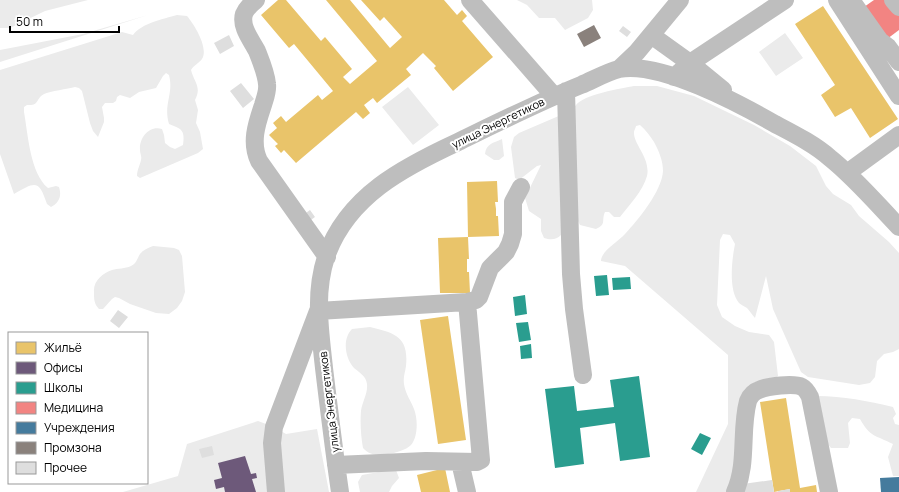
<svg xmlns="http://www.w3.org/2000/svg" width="899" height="492" viewBox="0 0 899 492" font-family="Manrope,sans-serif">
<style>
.green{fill:#ebebeb}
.homes{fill:#e9c46a}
.offices{fill:#6d597a}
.schools{fill:#2a9d8f}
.health{fill:#f28482}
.public{fill:#457b9d}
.industry{fill:#8a817c}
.building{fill:#dedede}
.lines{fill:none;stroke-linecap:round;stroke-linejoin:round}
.minor{stroke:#bebebe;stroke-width:18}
.labels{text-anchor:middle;stroke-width:4;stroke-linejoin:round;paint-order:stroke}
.street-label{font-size:11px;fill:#000;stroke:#fff}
</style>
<rect width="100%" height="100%" fill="#fff"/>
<path class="green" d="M0 0H88L45 11 10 28H0Z
M517 0H592L593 10 588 18 565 30 555 18H539L527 5Z
M148 15 0 62V50L83 34Z
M177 15 187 16C194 24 209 48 202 59 199 63 194 65 191 70 194 82 202 87 195 100L198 110 196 123 200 132 203 149 198 153 140 178 137 176C137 170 140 165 141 160 142 156 140 154 140 150 139 138 149 125 162 129L164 135 165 143 170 147 175 149 183 145C185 130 182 129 169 124 163 104 174 94 169 75L166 73 163 76 156 88 139 92 130 98 120 95 117 97 116 101 113 103H105L102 107 104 118V122L98 137 93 131 90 123 82 91 79 88 75 87C68 89 50 91 44 94 35 99 40 106 27 105L24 107V112C28 134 30 173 48 188L56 186 59 187C62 196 59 203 51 207L47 204C39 180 36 181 14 194L0 154V70L122 32 133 35C142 23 163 19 177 15Z
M785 33 803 58 776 76 759 52Z
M634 86H657L694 96 754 125 790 146 816 166 826 186 833 194 851 205 859 216 889 242 899 253V349L893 352 884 354 877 361 875 377 870 383 859 385 808 377 801 372 773 309 766 276 755 318C752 315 750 311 747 308 744 306 741 305 739 303 728 290 732 259 735 244L730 235 723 234 720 240 717 305 722 317 735 326 749 332 769 335 774 342 778 376C768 390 751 375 743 393L733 472 727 492H696L728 424V355L625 266 601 261C601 251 618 242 625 234 638 220 662 191 663 171 663 161 659 151 654 142 650 136 646 130 640 125L636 126C636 127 634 131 634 132 633 144 651 158 647 176 643 191 629 205 620 217H614L609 212H605C601 221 607 224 596 229L580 225 577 219 573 111C574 109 574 107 576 105 583 95 622 88 634 86Z
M408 87 439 125 413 145 382 107Z
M561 115V235C556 240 551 240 544 238L541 231V219L529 211 525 198 541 165 537 166 519 180 515 178 511 147 514 137 519 133Z
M502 139 504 156 499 160H494L485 154C486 144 493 143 502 139Z
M153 246 174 248 179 250 182 256 185 292 182 301 177 308 169 314 156 313 130 304 119 298 115 297 112 299 103 309H99C94 304 94 299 94 292 93 281 103 273 112 270 118 268 125 269 131 266 136 264 137 259 140 254 143 250 148 248 153 246Z
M370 327C394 333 409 336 406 366 405 373 403 377 404 384 405 393 411 401 414 409 418 419 418 437 411 445 406 450 395 453 388 454 378 455 370 456 363 448 361 437 360 423 361 411 362 402 368 394 367 384 366 376 360 373 354 368 345 358 342 339 352 329Z
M817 396C843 396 868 401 893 407L896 414 893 418 895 424 899 425V476H893L888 457 893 444C875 435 870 437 860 419L852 418 848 423 850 443 848 448H831L827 443Z
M258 421 274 427 286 434 317 429 329 492H123L178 476 187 444Z
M390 470H396L399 478 392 486 389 492H360L358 482 362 475Z"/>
<path class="homes" d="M278 0H286L321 41 325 37 352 69 343 77 350 84 377 61 326 0H350L390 48 402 37 384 17 380 21 361 0H444L457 15 462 10 467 16 462 21 493 57 453 91 434 68 436 66 423 53 406 69 411 75 377 103 373 98 364 105 370 113 363 119 356 112 296 163 284 150 281 153 275 146 278 144 269 135 277 128 273 123 281 116 286 122 318 95 322 100 333 91 294 44 289 48 261 15Z
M823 6 898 119 870 138 851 108 835 117 821 95 835 85 795 24Z
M497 181 498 202H495L496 209V216H498L499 236 468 237 467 182Z
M468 237 469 259H467V272H469L470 293H440L438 238Z
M448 316 466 440 438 444 420 320Z
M786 398 800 488 816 485 817 492H790V489L774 492 760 402Z
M445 468 450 492H421L417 475Z"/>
<path class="offices" d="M245 456 251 474 256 473 257 478 252 479 256 492H225L224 487 216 489 214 480 222 478 218 463Z"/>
<path class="schools" d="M607 275 609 295 596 296 594 276Z
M630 277 631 289 613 290 612 278Z
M525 295 527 314 515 316 513 297Z
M528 322 531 340 519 342 516 323Z
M531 344 532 358 521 359 520 346Z
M639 376 650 457 620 461 615 423 580 428 584 464 555 468 545 389 574 386 577 411 614 407 610 380Z
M700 433 711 438 702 455 691 449Z"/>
<path class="health" d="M874 0H887L899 16V30L887 39 864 7Z"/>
<path class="public" d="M899 477V492H881L880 478Z"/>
<path class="industry" d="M594 25 601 38 584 47 577 34Z"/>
<path class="building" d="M623 26 631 32 627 37 619 31Z
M229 35 234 46 220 54 214 43Z
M241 83 254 99 243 108 230 91Z
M310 210 315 217 308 222 303 215Z
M118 310 128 317 119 328 110 321Z
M212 446 214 455 202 458 199 449Z
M772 480 774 492H744L743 484Z
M790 489V492H778V491Z"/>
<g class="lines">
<path class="minor" d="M256 0C251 4 246 9 244 14 240 27 252 41 257 51 261 61 266 73 267 84 268 91 265 98 263 105 257 123 250 142 259 161L327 257
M470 0 554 96
M837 0 899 96
M851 0 880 41 888 47 899 62
M893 0 899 7
M651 35 690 63 723 90
M619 69 637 52 680 0
M674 77 690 63 785 0
M566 91 571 274 574 309 583 375
M847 173 899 135
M460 462 467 492
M336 465 426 461 477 462 481 460 467 302
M276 492 272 443 274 427 318 311 467 302 476 300 479 297 490 268 506 252 510 244 513 234V202L521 187
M340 492C334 451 329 409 324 368 320 330 314 294 326 257 347 196 404 167 458 142 499 122 539 102 581 85 593 80 607 72 619 69 660 61 740 104 775 124 794 134 814 144 830 158 855 178 877 204 899 227
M735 492C748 463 740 431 748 401 750 396 753 392 759 390 767 386 794 383 802 387 806 389 808 393 810 397L829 492"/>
</g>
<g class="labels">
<g class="street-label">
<text transform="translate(498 123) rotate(-26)" y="4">улица Энергетиков</text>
<text transform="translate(329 402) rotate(-97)" y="4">улица Энергетиков</text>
</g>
</g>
<rect x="8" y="332" width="140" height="152" fill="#ffffff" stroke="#999999"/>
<rect x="16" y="342" width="20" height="12" fill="#e9c46a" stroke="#999999"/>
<text x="44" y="352" font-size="12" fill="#000000">Жильё</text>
<rect x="16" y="362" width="20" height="12" fill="#6d597a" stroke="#999999"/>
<text x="44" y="372" font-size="12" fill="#000000">Офисы</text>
<rect x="16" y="382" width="20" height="12" fill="#2a9d8f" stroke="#999999"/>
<text x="44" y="392" font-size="12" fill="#000000">Школы</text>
<rect x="16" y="402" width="20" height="12" fill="#f28482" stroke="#999999"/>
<text x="44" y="412" font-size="12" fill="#000000">Медицина</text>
<rect x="16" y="422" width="20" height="12" fill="#457b9d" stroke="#999999"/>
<text x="44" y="432" font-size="12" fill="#000000">Учреждения</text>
<rect x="16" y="442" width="20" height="12" fill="#8a817c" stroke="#999999"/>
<text x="44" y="452" font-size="12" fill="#000000">Промзона</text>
<rect x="16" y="462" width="20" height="12" fill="#dedede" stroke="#999999"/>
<text x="44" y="472" font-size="12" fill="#000000">Прочее</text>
<path d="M10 26v6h109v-6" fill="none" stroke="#000000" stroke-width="2"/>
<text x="16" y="26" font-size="12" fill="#000000" stroke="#ffffff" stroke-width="3" paint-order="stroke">50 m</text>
</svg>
